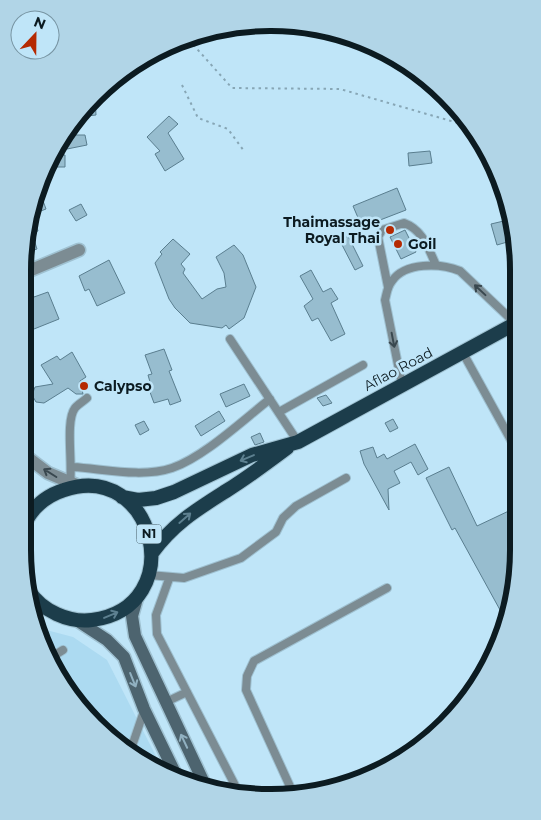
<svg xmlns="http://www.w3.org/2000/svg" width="541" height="820" viewBox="0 0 541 820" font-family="Montserrat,sans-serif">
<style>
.built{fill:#acdaf1}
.building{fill:#97bdcf;stroke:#5a7e8f}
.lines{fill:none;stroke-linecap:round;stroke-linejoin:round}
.service-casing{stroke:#9fc1d1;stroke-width:10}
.minor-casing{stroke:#9fc1d1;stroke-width:15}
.tertiary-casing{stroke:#9fc1d1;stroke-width:15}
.secondary-casing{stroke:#9fc1d1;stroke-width:15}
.trunk-casing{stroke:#9fc1d1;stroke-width:16}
.path{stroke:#87a6b5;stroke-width:2;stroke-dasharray:2.5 4;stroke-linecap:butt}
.service{stroke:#7c8c93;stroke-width:8}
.minor{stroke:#7c8c93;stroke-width:12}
.tertiary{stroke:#7c8c93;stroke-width:12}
.secondary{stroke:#4d646f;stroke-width:12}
.trunk{stroke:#1c3d4b;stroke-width:14}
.oneway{stroke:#39484f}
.oneway2{stroke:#5d8090}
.oneway3{stroke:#91b1c1}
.poi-dot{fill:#b52a02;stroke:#bfe5f8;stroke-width:2}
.labels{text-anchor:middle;stroke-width:5;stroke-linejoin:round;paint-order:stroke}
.shield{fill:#bfe5f8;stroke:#425862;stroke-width:1}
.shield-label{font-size:12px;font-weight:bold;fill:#0c1b21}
.poi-label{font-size:14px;font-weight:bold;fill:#0c1b21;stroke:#bfe5f8;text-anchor:start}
.street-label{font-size:14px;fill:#0c1b21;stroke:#bfe5f8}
.rim{fill:none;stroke:#0c1b21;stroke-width:6}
</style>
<rect width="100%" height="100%" fill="#bfe5f8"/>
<path class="built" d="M35 627 73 637 107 660 164 772 119 746 64 688Z"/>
<path class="building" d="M95 98 96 115 78 117 84 107Z
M169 116 178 124 168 133 184 159 165 171 155 154 160 151 147 137Z
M65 135H85L87 145 67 149Z
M430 151 432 163 409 166 408 153Z
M52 155H65V167H46Z
M397 188 406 210 362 227 353 206Z
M39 190 46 209 33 214 38 231 32 233 37 249 25 253V238Z
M81 204 87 215 76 221 69 210Z
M508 220 514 240 497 245 491 224Z
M405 230 416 252 401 259 390 237Z
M348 236 363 266 355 270 340 241Z
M173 239 190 254 181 264 185 269 183 273 202 299 217 289 226 287 224 273 216 257 234 245 243 255 256 287 244 318 229 329 226 325 222 328 190 323 175 308 169 299 155 263 162 254 160 252Z
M109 260 125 293 97 306 89 289 85 291 79 276Z
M311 270 323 292 331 288 338 299 331 303 345 334 331 341 318 318 312 321 304 306 313 299 300 276Z
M32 292 34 297 48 292 59 319 24 333V295Z
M164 349 172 370 169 371 181 401 170 405 168 399 154 403 147 384 150 382 148 375 152 374 145 355Z
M72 352 86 377 80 381 83 394H76L68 388 44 403 36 402 32 395 35 387 53 384 41 365 57 356 60 360Z
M244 384 250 396 226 407 220 394Z
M326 395 332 403 323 406 317 398Z
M219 411 225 421 201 436 195 426Z
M393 419 398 428 390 432 385 423Z
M144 421 149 430 140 435 135 425Z
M260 433 264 442 255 445 251 437Z
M415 444 428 469 418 475 411 462 394 471 400 483 388 489 389 510 364 464 360 451 373 447 377 458 384 454 387 459Z
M449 467 477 526 513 509 517 515 516 582 505 619 455 528 452 530 426 478Z"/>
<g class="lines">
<defs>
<path id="service" d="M388 287 378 237 382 230 404 223C423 230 428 248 436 265
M230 339 298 442
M463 353 517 451
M402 385 385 300C387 293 387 287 392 281 405 262 440 263 460 271L515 323
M279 412 363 365
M73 467C104 469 142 478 172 468 204 457 243 420 270 399
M70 483C73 464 65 421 75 408 78 404 84 401 87 398
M149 575 184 578 241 558 276 532 283 518 296 506 346 478
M169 579 156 615 157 634 239 793
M50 658 63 650
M166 702 187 692
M130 752 144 711
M293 793 246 690 247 676 254 661 387 588"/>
<path id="minor" d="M24 273 79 250"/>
<path id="tertiary" d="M23 454 48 473 79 486
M23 464 26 490 25 521"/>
<path id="secondary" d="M138 595 132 616 135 636 205 785
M78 621 107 640 124 657 144 709 178 779"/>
<path id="trunk" d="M122 497 138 500 156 498 174 492 252 455 298 442 518 322
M23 527C31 509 45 496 64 490 155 459 191 607 92 620 69 623 42 611 29 591
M152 553C173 524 196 510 226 491 247 478 267 463 287 448"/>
</defs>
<use href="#service" class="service-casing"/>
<use href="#minor" class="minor-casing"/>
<use href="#tertiary" class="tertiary-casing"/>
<use href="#secondary" class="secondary-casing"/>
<use href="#trunk" class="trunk-casing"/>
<path class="path" d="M189 40 232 88 340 89 465 125
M182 85 198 118 228 129 244 151"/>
<use href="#service" class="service"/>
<use href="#minor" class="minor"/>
<use href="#tertiary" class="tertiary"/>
<use href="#secondary" class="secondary"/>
<use href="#trunk" class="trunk"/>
</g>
<defs><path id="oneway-shaft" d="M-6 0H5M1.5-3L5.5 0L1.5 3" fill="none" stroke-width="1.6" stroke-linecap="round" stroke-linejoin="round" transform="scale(1.25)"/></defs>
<g class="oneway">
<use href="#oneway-shaft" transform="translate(480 290) rotate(-137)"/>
<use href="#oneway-shaft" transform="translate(393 340) rotate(79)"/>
<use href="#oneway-shaft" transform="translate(50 473) rotate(-148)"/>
</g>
<g class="oneway2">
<use href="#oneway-shaft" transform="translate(247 458) rotate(157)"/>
<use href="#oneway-shaft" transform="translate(185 518) rotate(-41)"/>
<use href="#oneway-shaft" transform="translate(111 615) rotate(-23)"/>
</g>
<g class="oneway3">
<use href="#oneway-shaft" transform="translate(133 680) rotate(68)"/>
<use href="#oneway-shaft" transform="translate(184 741) rotate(-115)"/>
</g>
<g class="poi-dot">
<circle cx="390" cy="230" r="5"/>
<circle cx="398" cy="244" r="5"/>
<circle cx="84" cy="386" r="5"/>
</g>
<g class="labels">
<rect class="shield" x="136.5" y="524.5" width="25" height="19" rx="4"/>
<g class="shield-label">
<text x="149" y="538">N1</text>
</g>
<g class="poi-label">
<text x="380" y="227" text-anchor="end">Thaimassage<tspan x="380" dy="16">Royal Thai</tspan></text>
<text x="408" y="249">Goil</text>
<text x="94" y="391">Calypso</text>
</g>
<g class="street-label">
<text transform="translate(398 369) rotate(-28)" y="5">Aflao Road</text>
</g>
</g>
<path d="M0 0H541V820H0ZM270 31H271A239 239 0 0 1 510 270V550A239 239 0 0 1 271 789H270A239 239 0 0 1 31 550V270A239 239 0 0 1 270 31Z" fill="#b1d5e7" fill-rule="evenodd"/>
<path class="rim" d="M270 31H271A239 239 0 0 1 510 270V550A239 239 0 0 1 271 789H270A239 239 0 0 1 31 550V270A239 239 0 0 1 270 31Z"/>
<g transform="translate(35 35) rotate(22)"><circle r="24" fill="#bfe5f8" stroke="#7794a2"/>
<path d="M0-4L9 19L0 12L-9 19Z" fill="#b52a02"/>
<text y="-8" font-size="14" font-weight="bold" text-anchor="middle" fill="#0c1b21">N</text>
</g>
</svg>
